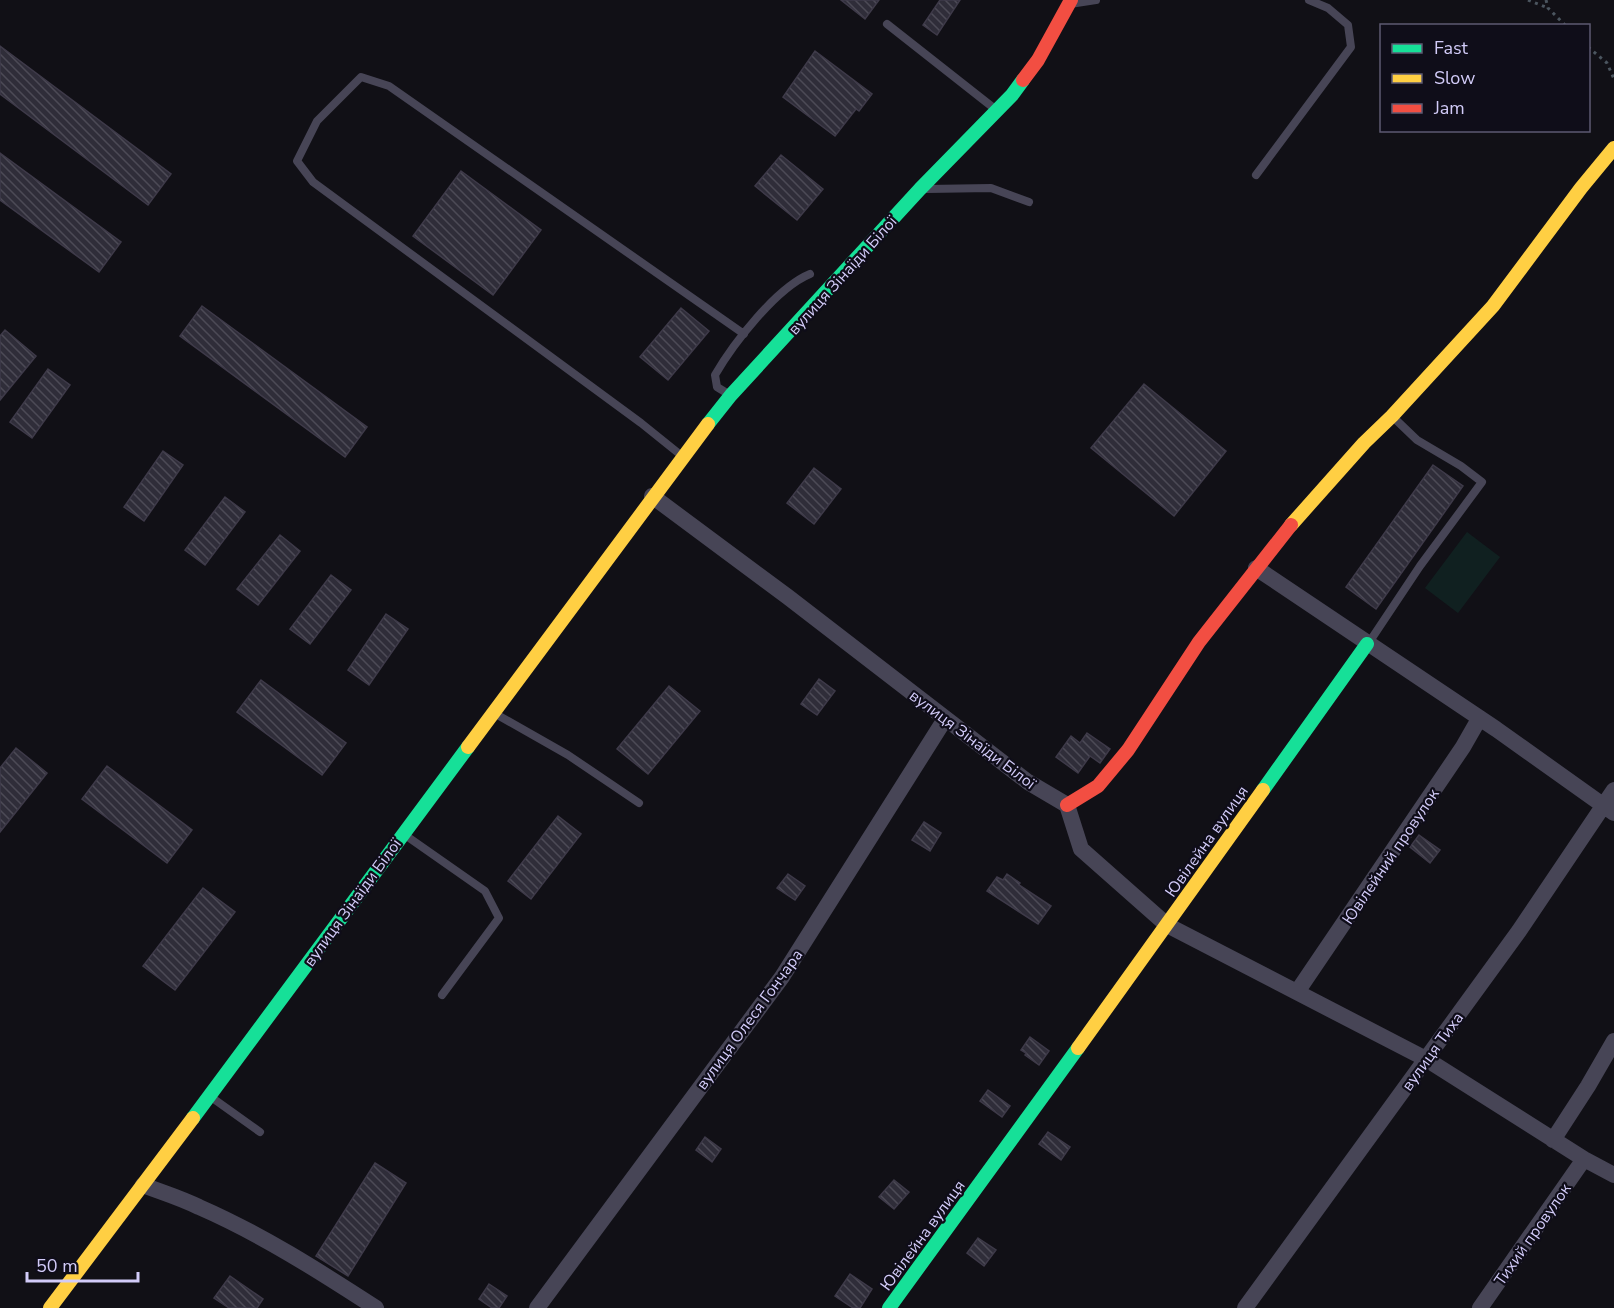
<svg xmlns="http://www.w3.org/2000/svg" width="1614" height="1308" viewBox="0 0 1614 1308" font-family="'Nunito Sans',sans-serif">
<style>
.pitch{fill:#102020}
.building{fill:url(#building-back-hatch);stroke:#3e3a49;stroke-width:1.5}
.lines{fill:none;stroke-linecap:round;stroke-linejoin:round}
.path{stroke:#4b555f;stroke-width:3;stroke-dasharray:3 4.5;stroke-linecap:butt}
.lane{stroke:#474556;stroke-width:8}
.street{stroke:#474556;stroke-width:16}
.fast{stroke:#16e098;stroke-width:14}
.slow{stroke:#ffcf43;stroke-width:14}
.jam{stroke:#f24e42;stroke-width:14}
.labels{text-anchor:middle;stroke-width:4.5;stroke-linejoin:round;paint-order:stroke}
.street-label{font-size:16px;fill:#d2cbf8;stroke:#0f0d19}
</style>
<defs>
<pattern id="building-back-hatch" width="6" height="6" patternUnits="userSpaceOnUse" patternTransform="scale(1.5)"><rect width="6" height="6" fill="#2f2d39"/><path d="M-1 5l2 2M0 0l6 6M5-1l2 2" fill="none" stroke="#4c4a56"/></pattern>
</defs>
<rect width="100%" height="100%" fill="#111016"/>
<path class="pitch" d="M1467 532 1500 557 1458 613 1425 588Z"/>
<path class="building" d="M841 0H879L865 19Z
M940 0H960L937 35 923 25Z
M0 46 171 174 148 205 0 94Z
M815 51 872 94 859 111 856 109 835 136 783 97Z
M0 153 121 242 99 272 0 200Z
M781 155 823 189 797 220 755 186Z
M461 171 541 230 493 295 413 236Z
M202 306 367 427 345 457 180 336Z
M681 308 709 331 668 380 640 357Z
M5 330 36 356 0 400V336Z
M48 369 70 385 32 438 10 422Z
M1144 384 1226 451 1174 516 1091 448Z
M163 451 183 465 144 521 124 507Z
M1433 465 1463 486 1376 609 1346 587Z
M814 468 841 489 814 524 787 503Z
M225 497 245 512 205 565 185 550Z
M280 535 300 551 258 605 237 589Z
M331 575 351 590 310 644 290 629Z
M386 614 408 629 369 685 348 670Z
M819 679 835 691 817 715 801 704Z
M261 680 346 743 322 775 237 712Z
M669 686 700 711 648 774 617 749Z
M1087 733 1110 749 1100 763 1090 756 1078 773 1056 757 1071 736 1080 743Z
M16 748 47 773 0 832V768Z
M107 766 192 830 167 863 82 799Z
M558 816 581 834 531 899 508 881Z
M924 822 941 833 930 851 912 840Z
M1419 835 1440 850 1430 863 1410 847Z
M788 874 805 886 795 900 777 888Z
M1007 874 1020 883 1019 885 1051 906 1038 924 987 891 997 877 1003 880Z
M203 888 235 912 175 990 143 966Z
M1030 1037 1049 1051 1039 1065 1025 1055 1026 1053 1021 1050Z
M988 1090 1010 1106 1002 1117 980 1101Z
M1048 1132 1070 1147 1061 1160 1039 1144Z
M705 1137 721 1149 712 1162 696 1150Z
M375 1163 406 1183 348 1276 316 1256Z
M894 1180 909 1192 894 1209 879 1197Z
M978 1238 996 1250 984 1266 967 1253Z
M850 1274 872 1289 860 1308H853L835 1296Z
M230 1276 263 1299 257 1308H229L214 1298Z
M489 1284 507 1296 499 1308H492L479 1299Z"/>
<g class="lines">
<path class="path" d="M1528 0 1548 8
M1546 0 1548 8 1566 26
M1588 47 1607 63 1614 79"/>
<path class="lane" d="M1070 4 1096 0
M887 24 995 109
M1256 175 1351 47 1348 25 1328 8 1309 0
M927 189 991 188 1029 202
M730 395 717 387 715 375C733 344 776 288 810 274
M682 456 641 423 313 182 297 161 317 121 361 77 389 86 744 334
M1368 644 1420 566 1482 482 1461 466 1417 440 1393 417
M494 713 568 755 639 803
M405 835 485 891 499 918 442 995
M211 1097 260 1132"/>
<path class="street" d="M652 496 788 597 1028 782 1067 805 1081 849 1167 925 1426 1059 1584 1159 1614 1175
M1256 568 1496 729 1614 813
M1297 992 1463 747 1479 719
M1553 1140 1588 1086 1614 1041
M143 1185C161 1192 181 1198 199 1207 261 1234 319 1271 376 1308
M537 1308 782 977 945 719
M1245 1308 1519 931 1614 790
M1480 1308 1584 1159"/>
<path class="fast" d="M708 424 731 395 920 189 1012 95 1023 80
M1263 790 1367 644
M193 1118 468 747
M889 1308 1078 1048"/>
<path class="slow" d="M1291 525 1364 443 1392 416 1493 306 1581 188 1614 148
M468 747 708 424
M1078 1048 1263 790
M50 1308 193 1118"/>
<path class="jam" d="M1023 80 1038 60 1071 0
M1067 805 1098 786 1128 750 1199 642 1291 525"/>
</g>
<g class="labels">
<g class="street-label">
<text transform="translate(842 275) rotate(-48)" y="6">вулиця Зінаїди Білої</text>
<text transform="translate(973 739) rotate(37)" y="6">вулиця Зінаїди Білої</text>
<text transform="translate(1206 841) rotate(-55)" y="6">Ювілейна вулиця</text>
<text transform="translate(1390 856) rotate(-56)" y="6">Ювілейний провулок</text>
<text transform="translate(352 902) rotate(-54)" y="6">вулиця Зінаїди Білої</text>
<text transform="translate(749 1019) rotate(-54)" y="6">вулиця Олеся Гончара</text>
<text transform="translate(1432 1051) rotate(-54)" y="6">вулиця Тиха</text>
<text transform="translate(1532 1234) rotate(-55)" y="6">Тихий провулок</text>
<text transform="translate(922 1235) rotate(-54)" y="6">Ювілейна вулиця</text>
</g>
</g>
<rect x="1380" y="24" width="210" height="108" fill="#0f0d19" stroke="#5d5972" stroke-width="1.5"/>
<rect x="1392" y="44" width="30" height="9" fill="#16e098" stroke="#5d5972" stroke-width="1.5"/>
<text x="1434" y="54" font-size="18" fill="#d2cbf8">Fast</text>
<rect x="1392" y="74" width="30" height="9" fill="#ffcf43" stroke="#5d5972" stroke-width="1.5"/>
<text x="1434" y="84" font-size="18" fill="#d2cbf8">Slow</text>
<rect x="1392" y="104" width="30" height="9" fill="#f24e42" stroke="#5d5972" stroke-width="1.5"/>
<text x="1434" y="114" font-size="18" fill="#d2cbf8">Jam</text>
<path d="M27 1272v9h111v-9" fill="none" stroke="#d2cbf8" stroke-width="3"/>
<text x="36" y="1272" font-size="18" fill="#d2cbf8" stroke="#0f0d19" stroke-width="4.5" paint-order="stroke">50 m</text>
</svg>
